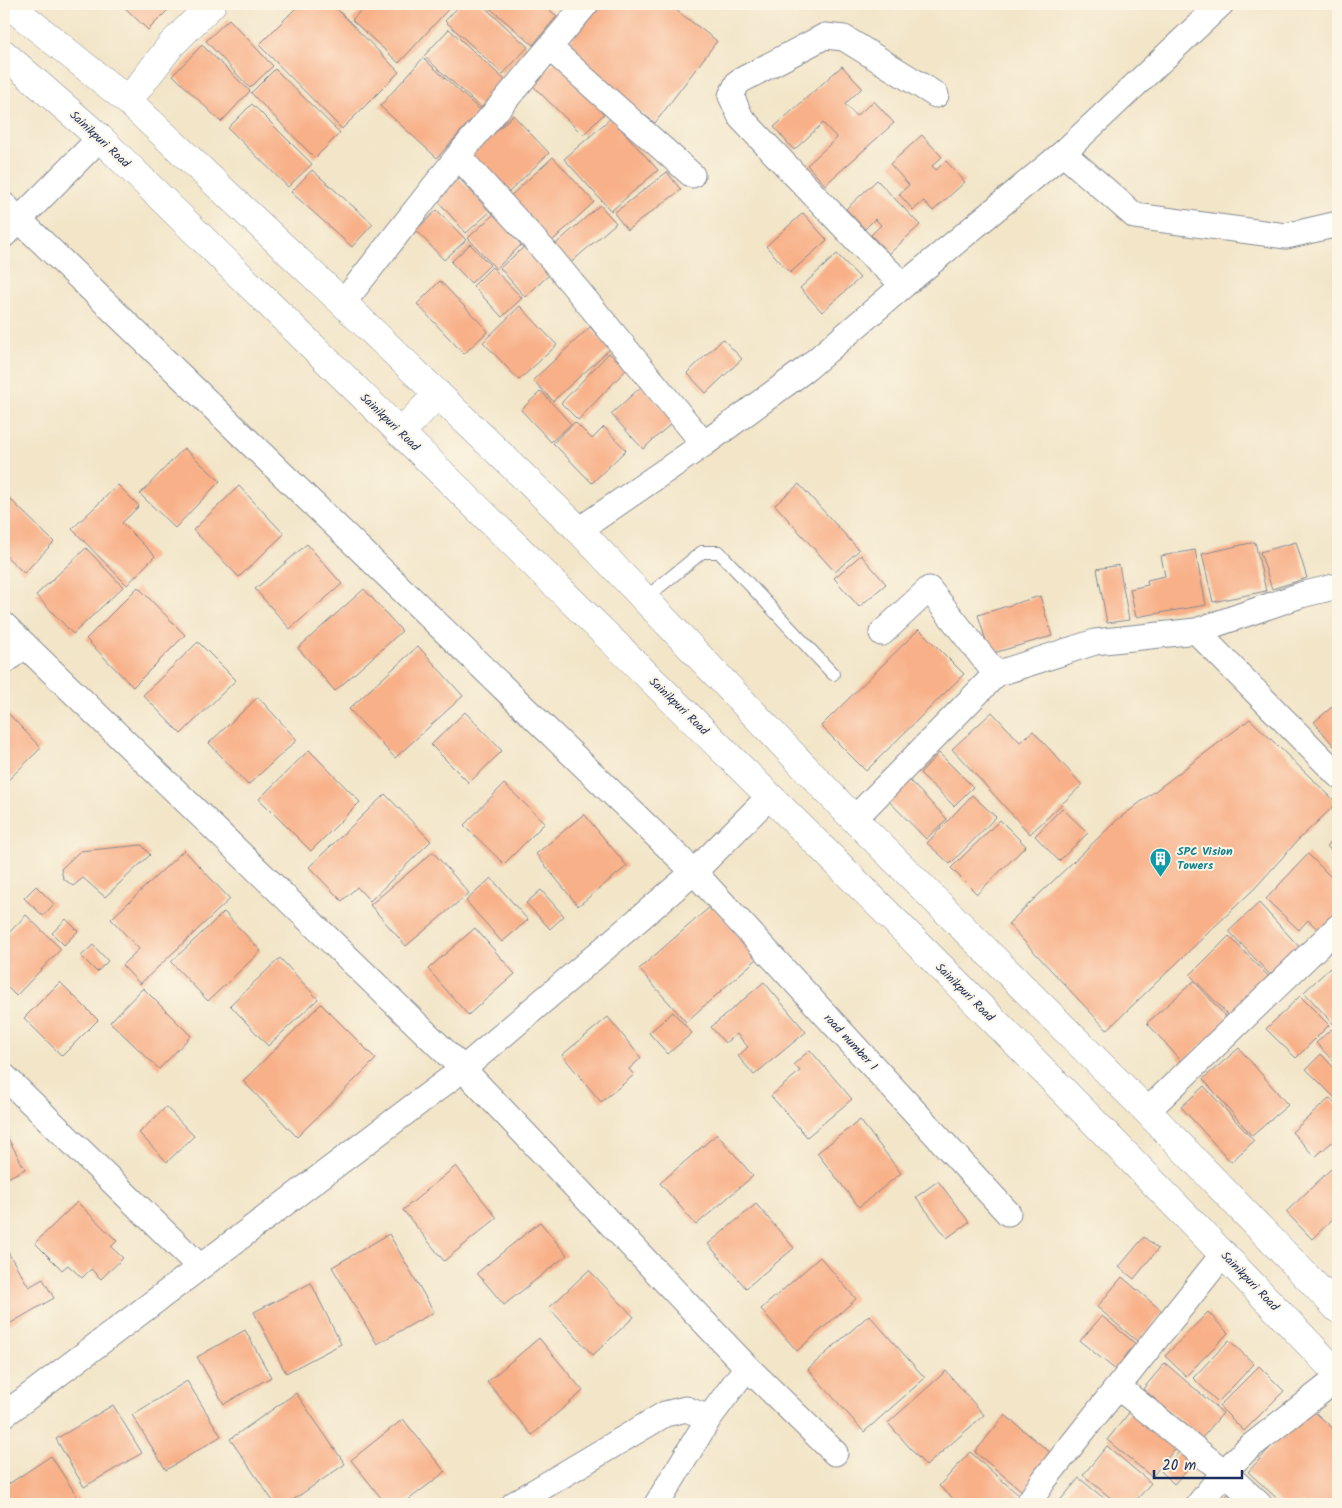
<svg xmlns="http://www.w3.org/2000/svg" width="1342" height="1508" viewBox="0 0 1342 1508" font-family="Kalam,sans-serif">
<style>
.building{fill:#f8b088}
.lines{fill:none;stroke-linecap:round;stroke-linejoin:round}
.lane-casing{stroke:#868a93;stroke-width:14}
.street-casing{stroke:#868a93;stroke-width:27}
.secondary-casing{stroke:#868a93;stroke-width:29}
.lane{stroke:#fff;stroke-width:12}
.street{stroke:#fff;stroke-width:25}
.secondary{stroke:#fff;stroke-width:28}
.labels{text-anchor:middle;stroke-width:4;stroke-linejoin:round;paint-order:stroke}
.street-label{font-size:12px;fill:#1b2f5e;stroke:#fcf5e5}
.culture-label{font-size:12px;font-weight:bold;fill:#0d838f;stroke:#fcf5e5;text-anchor:start}
</style>
<rect width="100%" height="100%" fill="#fcf5e5"/>
<filter id="ink" filterUnits="userSpaceOnUse"><feTurbulence type="fractalNoise" baseFrequency=".02" numOctaves="2"/><feDisplacementMap in="SourceGraphic" scale="10" xChannelSelector="R" yChannelSelector="G"/><feConvolveMatrix kernelMatrix="1 2 1 2 8 2 1 2 1" color-interpolation-filters="sRGB"/></filter>
<filter id="wash" filterUnits="userSpaceOnUse"><feTurbulence type="fractalNoise" baseFrequency=".0096" numOctaves="4" result="noise"/><feDisplacementMap in="SourceGraphic" scale="20" xChannelSelector="R" yChannelSelector="G"/><feGaussianBlur stdDeviation="1.12" result="paint"/><feColorMatrix in="noise" values="0 0 0 0 0 0 0 0 0 0 0 0 0 0 0 0 0 1.4 0 .05"/><feComposite in="paint" operator="in"/></filter>
<g filter="url(#wash)">
<rect width="100%" height="100%" fill="#f2e5c8"/>
<g id="blocks">
<path class="building" d="M121 4H174L148 30Z
M300 4H332L399 72 342 129 259 45Z
M367 4H453L399 63 352 20Z
M461 4H481L528 47 503 74 445 21Z
M485 4H542L557 16 533 45Z
M598 4H668L717 41 655 123 562 52Z
M229 19 273 66 250 88 206 41Z
M449 29 506 81 481 108 424 56Z
M202 45 250 91 221 122 173 75Z
M423 58 480 110 437 158 380 106Z
M556 61 607 111 583 135 532 85Z
M842 66 862 88 845 104 856 116 874 101 894 123 825 185 807 165 837 138 823 123 794 150 774 127Z
M275 69 340 133 315 158 251 93Z
M252 104 312 164 288 187 228 128Z
M513 115 549 153 508 193 471 156Z
M611 118 658 170 611 211 564 159Z
M922 135 942 157 932 166 936 170 946 161 965 182 933 211 924 201 913 210 899 194 909 185 890 164Z
M553 157 594 202 549 244 507 199Z
M312 170 373 224 352 247 291 192Z
M667 172 681 190 627 230 614 213Z
M459 178 490 212 466 233 436 199Z
M877 180 920 225 889 254 871 235 881 225 875 219 865 229 846 209Z
M600 205 616 223 567 266 551 248Z
M437 210 466 240 444 260 416 230Z
M803 213 827 240 790 273 766 246Z
M494 214 522 244 496 269 468 238Z
M470 244 490 265 471 283 451 262Z
M525 246 550 274 525 297 500 268Z
M837 254 860 278 822 312 800 288Z
M492 267 522 298 502 317 473 286Z
M440 281 488 331 464 354 417 304Z
M520 306 557 345 519 380 483 342Z
M590 327 610 349 553 401 533 380Z
M723 339 742 359 706 393 687 373Z
M609 353 627 369 578 420 561 403Z
M642 386 674 421 643 449 611 414Z
M541 391 571 424 551 442 521 410Z
M575 422 592 439 604 427 626 450 592 483 553 443Z
M184 448 220 481 175 528 140 494Z
M799 484 859 550 835 572 775 505Z
M118 485 139 506 122 523 155 556 127 585 72 529Z
M239 486 284 534 239 577 193 530Z
M4 493 54 542 24 573 4 554Z
M1255 542 1266 591 1213 602 1202 554Z
M1296 542 1307 578 1272 589 1260 552Z
M307 544 342 584 290 629 255 589Z
M86 548 123 587 73 634 36 595Z
M1195 550 1206 605 1136 617 1130 589 1148 585 1147 580 1165 576 1161 556Z
M861 555 886 584 859 607 834 578Z
M1119 565 1129 620 1107 623 1097 569Z
M138 587 185 635 133 687 86 639Z
M364 589 402 631 335 691 298 648Z
M1040 596 1052 636 990 654 978 615Z
M919 629 964 674 866 771 821 726Z
M198 642 236 680 181 734 143 695Z
M418 646 463 696 395 758 349 709Z
M258 697 297 740 248 785 209 743Z
M1338 702V743L1334 746 1314 722Z
M5 710 41 748 4 784V711Z
M465 712 502 751 469 783 431 745Z
M992 712 1020 742 1033 731 1082 785 1030 834 952 749Z
M1250 719 1337 803 1298 840 1256 887 1107 1030 1008 924 1117 820Z
M309 750 360 802 311 851 259 799Z
M939 753 973 787 954 806 920 773Z
M906 777 947 819 926 839 885 797Z
M504 784 545 823 504 864 464 825Z
M385 794 431 841 370 901 357 887 342 901 309 867Z
M972 795 996 817 950 864 927 843Z
M1062 808 1088 833 1059 861 1035 836Z
M584 814 627 866 578 906 536 854Z
M1000 820 1026 846 977 894 951 868Z
M1338 835V858L1327 846Z
M142 845 150 855 105 897 83 878 73 886 63 878 61 869 80 851Z
M184 850 230 899 140 984 122 965 139 949 111 919Z
M433 852 469 893 406 946 370 905Z
M1308 854 1338 884V917L1322 934 1308 920 1299 930 1266 899Z
M491 878 528 920 502 942 466 901Z
M36 886 54 904 43 916 24 898Z
M541 890 564 916 550 929 526 903Z
M1259 903 1302 950 1272 977 1229 931Z
M712 905 758 958 686 1022 639 969Z
M224 912 261 951 208 1001 171 962Z
M26 915 61 949 16 996 4 984V938Z
M66 919 78 931 64 945 52 933Z
M475 928 515 974 468 1015 428 969Z
M1229 936 1272 980 1232 1019 1190 975Z
M93 945 108 961 97 972 81 956Z
M280 958 318 999 268 1046 230 1005Z
M1330 968 1338 977V1029L1304 992Z
M1194 981 1229 1020 1182 1062 1147 1023Z
M60 982 98 1020 62 1056 24 1018Z
M764 982 806 1032 754 1075 738 1056 748 1047 737 1034 725 1043 711 1027Z
M143 988 191 1036 159 1069 110 1022Z
M1300 996 1329 1025 1296 1058 1266 1029Z
M321 1004 376 1059 297 1137 243 1081Z
M673 1012 692 1033 668 1054 649 1033Z
M608 1017 641 1058 629 1069 634 1075 601 1102 562 1055Z
M1331 1029 1338 1037V1066L1316 1043Z
M1239 1048 1288 1105 1252 1136 1203 1079Z
M810 1050 852 1099 807 1137 771 1096 800 1071 794 1064Z
M1321 1054 1338 1072V1101L1306 1069Z
M1204 1086 1254 1141 1231 1162 1181 1107Z
M1330 1098 1338 1108V1137L1315 1157 1292 1132Z
M166 1107 194 1136 167 1162 139 1133Z
M860 1120 901 1173 859 1207 817 1153Z
M4 1131 25 1169 4 1180Z
M717 1134 753 1176 696 1225 660 1183Z
M456 1166 497 1218 444 1261 403 1210Z
M1331 1169 1338 1177V1214L1312 1239 1286 1212Z
M938 1181 969 1222 947 1238 916 1197Z
M77 1202 117 1241 111 1247 123 1258 101 1279 91 1269 82 1278 68 1265 62 1270 35 1243Z
M756 1204 794 1248 746 1288 708 1244Z
M540 1222 567 1255 504 1305 477 1273Z
M389 1234 434 1312 377 1344 332 1267Z
M1144 1237 1158 1249 1134 1279 1119 1267Z
M4 1246 29 1287 43 1279 54 1298 4 1327Z
M820 1257 856 1299 797 1351 761 1309Z
M589 1270 634 1317 593 1355 549 1308Z
M1122 1277 1163 1312 1138 1342 1097 1307Z
M311 1283 341 1344 286 1373 254 1312Z
M1208 1312 1228 1333 1186 1376 1165 1356Z
M869 1315 925 1378 864 1432 808 1369Z
M1102 1316 1143 1350 1122 1375 1080 1341Z
M245 1330 271 1377 224 1404 197 1357Z
M539 1338 583 1391 532 1435 487 1382Z
M1229 1340 1254 1364 1218 1402 1193 1378Z
M1165 1363 1223 1413 1202 1438 1143 1389Z
M1259 1366 1284 1391 1244 1431 1219 1406Z
M946 1371 984 1415 926 1466 888 1423Z
M187 1381 221 1436 166 1470 132 1415Z
M296 1393 345 1464 287 1504H275L230 1439Z
M113 1405 142 1453 84 1487 56 1439Z
M1308 1406 1338 1433V1504H1283L1248 1472Z
M1133 1408 1178 1445 1152 1477 1107 1440Z
M1005 1415 1058 1459 1028 1496 975 1452Z
M403 1419 445 1472 403 1504H386L351 1460Z
M1186 1445 1199 1458 1174 1484 1161 1471Z
M1107 1446 1151 1483 1133 1504H1118L1083 1475Z
M970 1452 1022 1498 1017 1504H959L939 1486Z
M51 1456 82 1504H7L4 1500V1487Z
M1079 1478 1111 1504H1057Z
M1234 1488 1251 1504H1218Z"/>
</g>
</g>
<g filter="url(#ink)">
<use href="#blocks" fill-opacity="0" stroke="#868a93" stroke-width="1"/>
<g class="lines">
<defs>
<path id="lane" d="M643 600 702 552H719L833 674"/>
<path id="street" d="M550 48 692 175
M1063 153 1135 216 1286 236 1338 224
M458 156 551 258 704 444
M4 205 694 872 1008 1213
M4 235 100 138
M904 285 1063 153 1221 4
M343 303 458 156 586 4
M579 530 704 444 806 369 904 285 870 254 741 118 731 96 738 82 825 36 844 38 936 95
M4 625 463 1069 747 1367 835 1453
M1196 631 1338 775
M882 633 929 589 996 674
M4 662 25 645
M854 819 996 674 1095 642 1196 631 1301 595 1338 586
M4 1076 199 1266
M1147 1111 1338 927
M1118 1387 1224 1472 1259 1504
M4 1415 463 1069 694 872 770 796
M514 1504 665 1414 686 1409 709 1418
M657 1504 709 1418 747 1367
M1028 1504 1044 1480 1224 1253
M1199 1504 1224 1472 1246 1450 1338 1378"/>
<path id="secondary" d="M8 4 128 101 343 303 579 530 854 819 1147 1111 1338 1309
M4 54 100 138C516 547 936 952 1338 1374
M128 101 171 45 212 4
M400 433 438 394"/>
</defs>
<use href="#lane" class="lane-casing"/>
<use href="#street" class="street-casing"/>
<use href="#secondary" class="secondary-casing"/>
<use href="#lane" class="lane"/>
<use href="#street" class="street"/>
<use href="#secondary" class="secondary"/>
</g>
</g>
<defs>
<symbol id="building-pin" viewBox="-11 -11 22 30"><path d="M0 17L-7.5 6A9.5 9.5 0 1 1 7.5 6Z" fill="#0f9aa8" stroke="#fcf5e5"/><path d="M-4-6H4V6H1V3H-1V6H-4ZM-2.5-4.3h1.7v1.8h-1.7ZM.8-4.3h1.7v1.8H.8ZM-2.5-1h1.7V.8h-1.7ZM.8-1h1.7V.8H.8Z" fill="#fff"/></symbol>
</defs>
<g fill-rule="evenodd">
<use href="#building-pin" x="1148" y="846" width="25" height="34"/>
</g>
<g class="labels">
<g class="street-label">
<text transform="translate(100 139) rotate(43)" y="4">Sainikpuri Road</text>
<text transform="translate(390 422) rotate(44)" y="4">Sainikpuri Road</text>
<text transform="translate(679 706) rotate(44)" y="4">Sainikpuri Road</text>
<text transform="translate(965 992) rotate(45)" y="4">Sainikpuri Road</text>
<text transform="translate(851 1042) rotate(47)" y="4">road number 1</text>
<text transform="translate(1250 1281) rotate(46)" y="4">Sainikpuri Road</text>
</g>
<g class="culture-label">
<text x="1177" y="855">SPC Vision<tspan x="1177" dy="14">Towers</tspan></text>
</g>
</g>
<rect width="1342" height="1508" fill="none" stroke="#fcf5e5" stroke-width="20"/>
<path d="M1154 1470v8h88v-8" fill="none" stroke="#1b2f5e" stroke-width="2.5"/>
<text x="1162" y="1470" font-size="15" fill="#1b2f5e" stroke="#fcf5e5" stroke-width="4" paint-order="stroke">20 m</text>
</svg>
